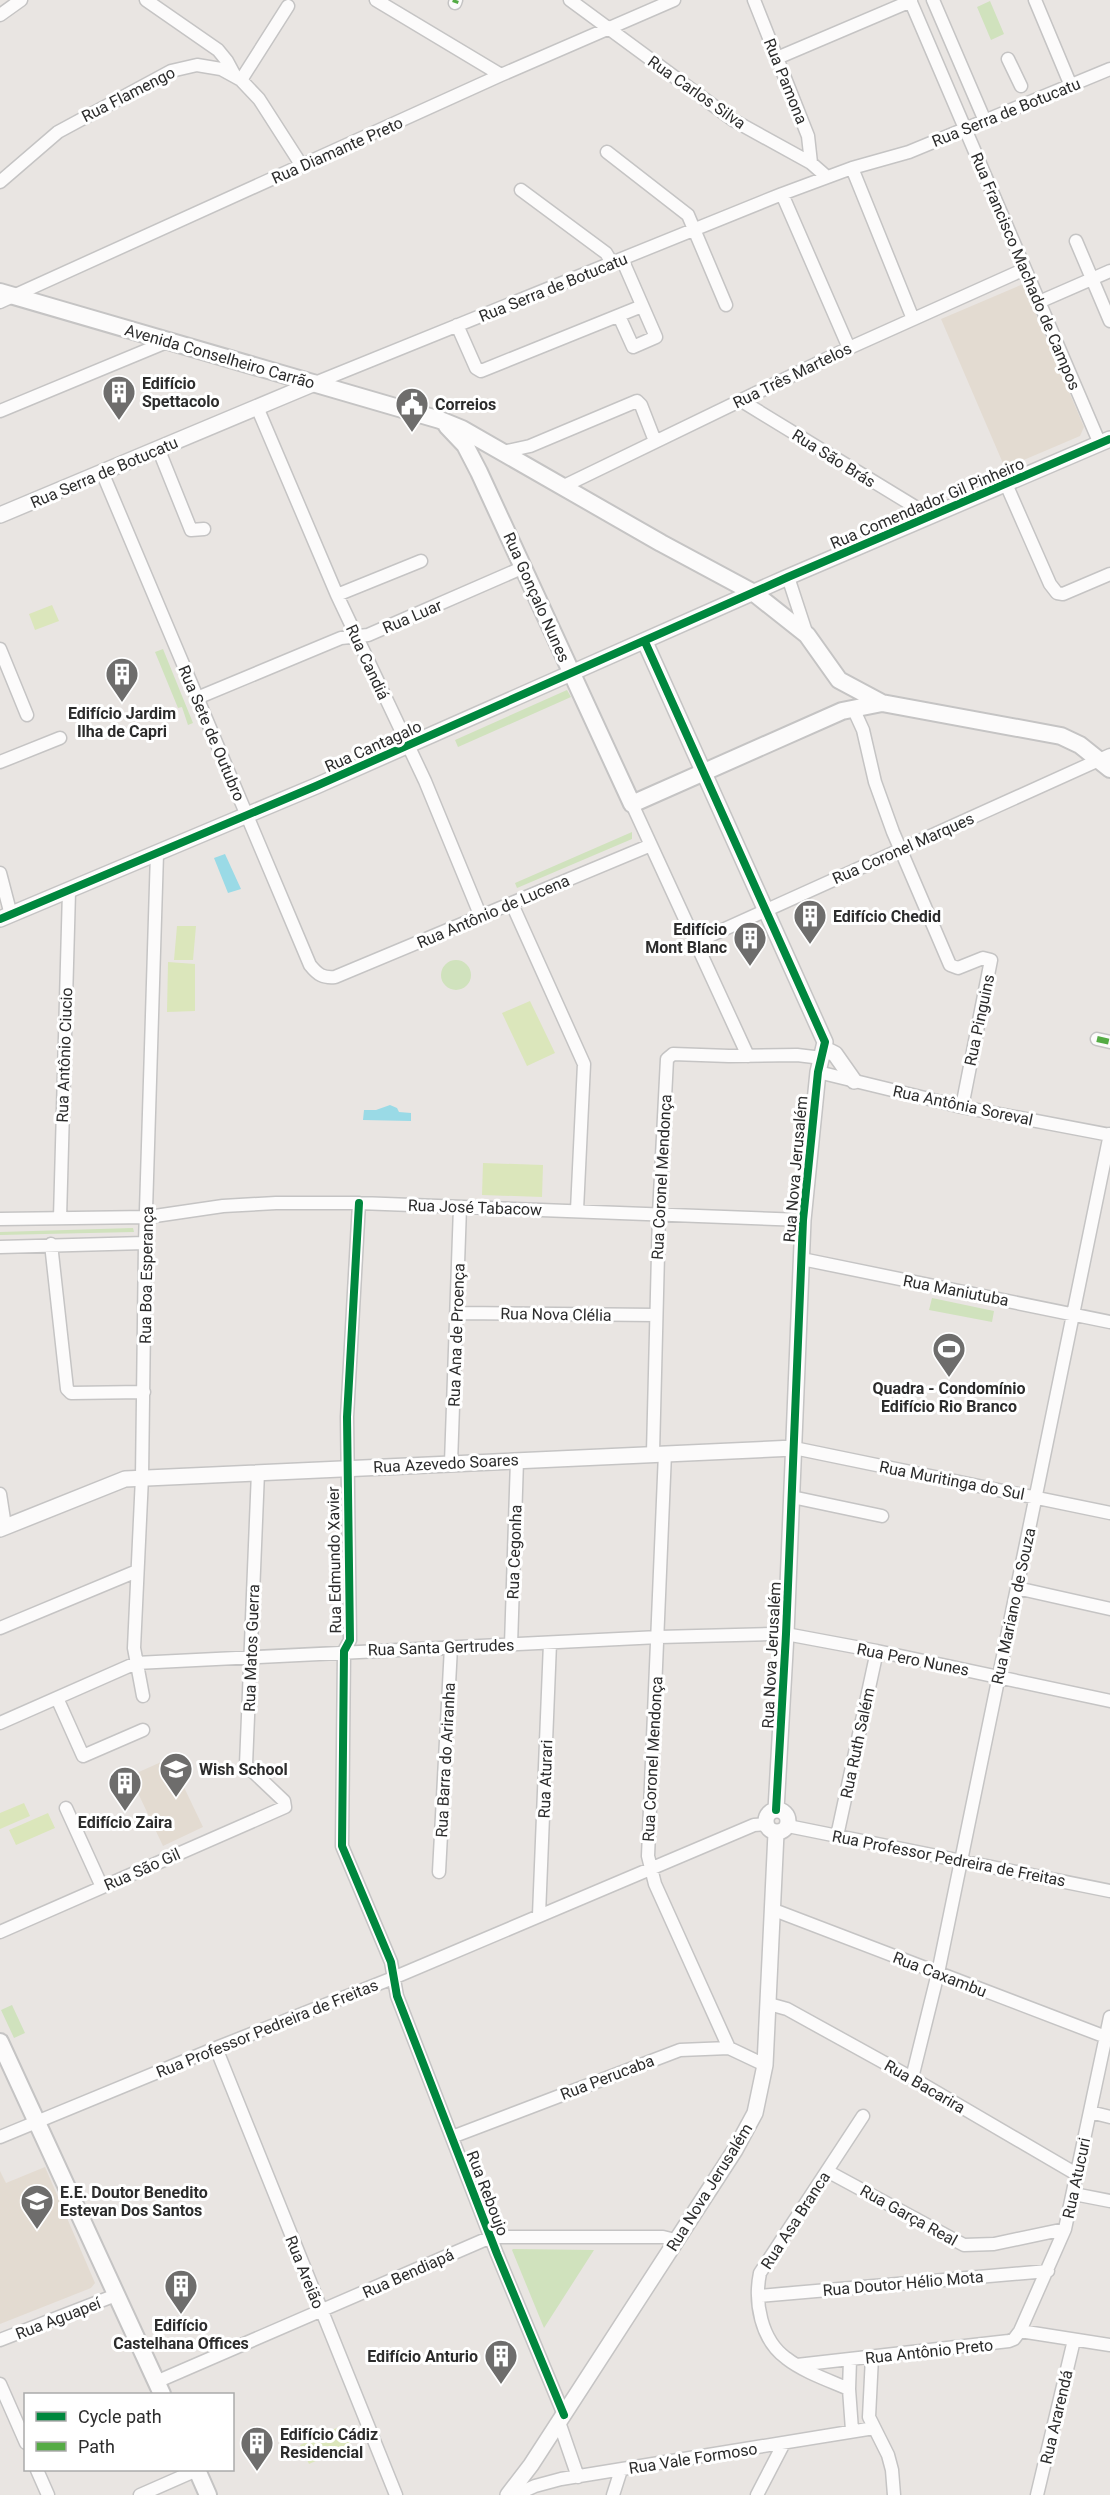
<svg xmlns="http://www.w3.org/2000/svg" width="1110" height="2495" viewBox="0 0 1110 2495" font-family="Roboto,sans-serif">
<style>
.education{fill:#e3dbd1}
.green{fill:#d0e2bd}
.pitch{fill:#dbe6bb}
.water{fill:#9adae6}
.lines{fill:none;stroke-linecap:round;stroke-linejoin:round}
.minor-casing{stroke:#c5c4c4;stroke-width:15}
.tertiary-casing{stroke:#c5c4c4;stroke-width:18}
.secondary-casing{stroke:#c5c4c4;stroke-width:20}
.minor{stroke:#fcfbfb;stroke-width:12}
.tertiary{stroke:#fcfbfb;stroke-width:15}
.secondary{stroke:#fcfbfb;stroke-width:16}
.quiet{stroke:#54ab44;stroke-width:6;stroke-dasharray:12 6;stroke-linecap:butt}
.cycleway-casing{stroke:#fff;stroke-width:11}
.cycleway{stroke:#00873e;stroke-width:8}
.labels{text-anchor:middle;stroke-width:6;stroke-linejoin:round;paint-order:stroke}
.street-label{font-size:16px;fill:#2c2c2c;stroke:#fff}
.poi-label{font-size:16px;font-weight:bold;fill:#2c2c2c;stroke:#fff;text-anchor:start}
</style>
<rect width="100%" height="100%" fill="#e9e5e2"/>
<path class="education" d="M1023 284 1084 427 1080 436 1005 468 941 319Z
M170 1758 203 1827 163 1846 130 1776Z
M45 2167 95 2283 91 2288 0 2324V2171L6 2183Z"/>
<path class="green" d="M990 1 1004 34 991 40 977 7Z
M163 649 193 723 188 725 182 707 178 708 155 652Z
M567 690 571 697 458 747 455 740Z
M632 832V839L517 888 515 883Z
M441 975a15 15 0 1 1 30 0a15 15 0 1 1-30 0Z
M133 1228 134 1232 0 1235V1232Z
M932 1298 994 1311 992 1322 929 1310Z
M12 2005 25 2033 14 2038 1 2010Z
M513 2249 594 2250 544 2328 512 2250Z"/>
<path class="pitch" d="M52 605 59 621 35 630 29 614Z
M177 926H196L193 960H174Z
M168 962 195 964V1011L167 1012Z
M530 1001 555 1053 527 1066 502 1013Z
M483 1163 543 1165 542 1197 482 1195Z
M24 1803 30 1816 0 1829V1813Z
M48 1813 55 1828 16 1845 9 1830Z
M343 2425 351 2445 309 2464 300 2445Z"/>
<path class="water" d="M225 854 241 889 228 893 214 858Z
M390 1105 397 1108 399 1112 411 1113V1121L363 1120 364 1110H376Z"/>
<g class="lines">
<defs>
<path id="minor" d="M146 0 218 50 227 61 234 74
M376 0 501 75
M570 0 733 120 811 163 827 177
M754 0 808 136 811 163
M910 0 1100 444
M933 0 985 121
M1035 0 1071 86
M455 3 456 0
M0 15 21 0
M777 58 911 1
M1008 59 1021 86
M241 80 288 6
M607 152 688 215 726 305
M852 168 913 319
M0 182 58 132 171 71 197 65 221 69 241 80 259 99 302 166
M521 190 606 253 612 263
M782 194 849 348
M1076 241 1110 321
M0 302 501 75 674 0
M1039 302 1110 271
M619 316 633 347 656 337 622 259
M457 325 476 368 481 371 642 306
M315 383 782 194 852 168 909 152 1110 69
M740 400 917 508 925 519
M257 407 337 595 425 781 481 917
M0 411 169 341
M158 448 191 530 204 529
M503 452 530 446 637 401 641 405 655 441
M102 472 310 965C318 975 323 978 335 977L651 845
M1006 484 1050 584 1057 593 1063 594 1110 574
M562 487 849 348 1025 269
M788 577 807 635
M337 595 421 561
M0 649 27 715
M197 698 341 638 368 635 524 567
M853 708 863 730 875 782 893 832 950 965 958 968 983 958 991 960 962 1107
M0 762 60 738
M632 804 748 1056
M0 873 11 915
M512 904 584 1064 577 1210
M696 942 1110 755
M1097 1039 1110 1042
M818 1072 962 1107 1110 1135
M359 1203 347 1417 350 1640 344 1651 342 1846 391 1962 397 1996 497 2254 564 2415
M60 1218 69 891
M0 1219 148 1217 223 1206 276 1203H359L803 1220
M51 1244 67 1389 71 1393 144 1392
M0 1247 145 1243
M802 1259 1110 1322
M457 1313 656 1315
M794 1448 1110 1513
M653 1453 659 1214 667 1059 673 1054 729 1056 797 1055 822 1058
M665 1453 648 1856 655 1884 729 2048
M451 1463 460 1207
M0 1494 5 1526
M792 1497 882 1516
M1017 1588 1110 1609
M0 1628 137 1571
M511 1645 517 1460
M143 1696 134 1648 142 1477 145 1243 157 853
M57 1698 83 1756 143 1730
M0 1723 136 1663 659 1637 770 1634H786L877 1651 1110 1701
M66 1808 102 1887
M788 1826 1110 1891
M837 1836 877 1651
M439 1872 451 1647
M774 1910 1106 2037
M539 1915 550 1643
M0 1932 285 1807 284 1801 246 1765 258 1472
M769 2004 787 2009 912 2078 1078 2175
M216 2048 396 2495
M912 2078 938 1973 1110 1134
M1090 2112 1110 2117
M0 2137 216 2048 393 1978 754 1825 766 1824
M452 2137 680 2050 729 2048 765 2065
M827 2171 964 2245 994 2244 1065 2229
M1074 2194 1110 2201
M758 2296 1048 2271
M1020 2331 1065 2229 1110 2017
M0 2340 116 2295
M872 2357 869 2417 888 2455 892 2470 894 2495
M797 2365 1009 2341 1014 2339 1020 2331 1110 2345
M156 2382 491 2237H663L675 2240
M0 2384 26 2443
M849 2389 850 2360
M559 2422 578 2477
M852 2430 849 2389C828 2380 804 2372 786 2358 761 2340 754 2302 760 2273L863 2116
M37 2470 48 2495
M140 2495 197 2470
M515 2495 535 2486 561 2479 874 2428
M613 2495 621 2470
M757 2495 784 2443
M1037 2495 1074 2340"/>
<path id="tertiary" d="M0 515 315 383
M645 642 825 1042 818 1072 803 1220 786 1634 776 1810
M0 919 316 786 788 577 1110 439
M825 1049 835 1054 854 1081
M0 1529 125 1479 794 1448
M766 1821a11 11 0 1 1 22 0a11 11 0 1 1-22 0Z
M508 2495 531 2465 735 2150 755 2113 765 2065 776 1833"/>
<path id="secondary" d="M0 292 440 420 462 429 661 543 754 593 807 635 839 680 882 703 1061 736 1080 745 1110 769
M447 426 465 445 479 472 632 804 842 711 882 703
M0 2042 162 2394
M197 2470 208 2495"/>
</defs>
<use href="#minor" class="minor-casing"/>
<use href="#tertiary" class="tertiary-casing"/>
<use href="#secondary" class="secondary-casing"/>
<use href="#minor" class="minor"/>
<use href="#tertiary" class="tertiary"/>
<use href="#secondary" class="secondary"/>
<path class="quiet" d="M455 3 456 0
M1097 1039 1110 1042"/>
<defs>
<path id="cycleway" d="M645 642 825 1042 818 1072 803 1220 786 1634 776 1810
M0 919 316 786 788 577 1110 439
M359 1203 347 1417 350 1640 344 1651 342 1846 391 1962 397 1996 497 2254 564 2415"/>
</defs>
<use href="#cycleway" class="cycleway-casing"/>
<use href="#cycleway" class="cycleway"/>
</g>
<defs>
<symbol id="building-pin" viewBox="-11 -11 22 30"><path d="M0 17L-7.5 6A9.5 9.5 0 1 1 7.5 6Z" fill="#6e6d6c" stroke="#fff"/><path d="M-4-6H4V6H1V3H-1V6H-4ZM-2.5-4.3h1.7v1.8h-1.7ZM.8-4.3h1.7v1.8H.8ZM-2.5-1h1.7V.8h-1.7ZM.8-1h1.7V.8H.8Z" fill="#fff"/></symbol>
<symbol id="civic-pin" viewBox="-11 -11 22 30"><path d="M0 17L-7.5 6A9.5 9.5 0 1 1 7.5 6Z" fill="#6e6d6c" stroke="#fff"/><path d="M-.6-6.5H3V-4.5H.6V-3L4-1V1h2V6H-6V1h2V-1L-.6-3ZM-1.2 2.5V6h2.4V2.5Z" fill="#fff"/></symbol>
<symbol id="stadium-pin" viewBox="-11 -11 22 30"><path d="M0 17L-7.5 6A9.5 9.5 0 1 1 7.5 6Z" fill="#6e6d6c" stroke="#fff"/><path d="M0-5a6.5 5 0 1 0 0 10a6.5 5 0 1 0 0-10ZM-3.5-1.8h7v3.6h-7Z" fill="#fff"/></symbol>
<symbol id="school-pin" viewBox="-11 -11 22 30"><path d="M0 17L-7.5 6A9.5 9.5 0 1 1 7.5 6Z" fill="#6e6d6c" stroke="#fff"/><path d="M0-5L7-2L0 1L-7-2ZM-4 1L0 2.5L4 1V4Q0 6-4 4Z" fill="#fff"/></symbol>
</defs>
<g fill-rule="evenodd">
<use href="#building-pin" x="100" y="373" width="38" height="52"/>
<use href="#civic-pin" x="393" y="385" width="38" height="52"/>
<use href="#building-pin" x="103" y="655" width="38" height="52"/>
<use href="#building-pin" x="791" y="897" width="38" height="52"/>
<use href="#building-pin" x="731" y="919" width="38" height="52"/>
<use href="#stadium-pin" x="930" y="1330" width="38" height="52"/>
<use href="#school-pin" x="157" y="1750" width="38" height="52"/>
<use href="#building-pin" x="106" y="1764" width="38" height="52"/>
<use href="#school-pin" x="18" y="2182" width="38" height="52"/>
<use href="#building-pin" x="162" y="2267" width="38" height="52"/>
<use href="#building-pin" x="482" y="2337" width="38" height="52"/>
<use href="#building-pin" x="238" y="2424" width="38" height="52"/>
</g>
<g class="labels">
<g class="street-label">
<text transform="translate(786 81) rotate(68)" y="6">Rua Pamona</text>
<text transform="translate(697 92) rotate(35)" y="6">Rua Carlos Silva</text>
<text transform="translate(128 94) rotate(-27)" y="6">Rua Flamengo</text>
<text transform="translate(1006 112) rotate(-22)" y="6">Rua Serra de Botucatu</text>
<text transform="translate(337 150) rotate(-24)" y="6">Rua Diamante Preto</text>
<text transform="translate(1026 271) rotate(67)" y="6">Rua Francisco Machado de Campos</text>
<text transform="translate(553 287) rotate(-22)" y="6">Rua Serra de Botucatu</text>
<text transform="translate(220 356) rotate(16)" y="6">Avenida Conselheiro Carrão</text>
<text transform="translate(792 375) rotate(-26)" y="6">Rua Três Martelos</text>
<text transform="translate(834 458) rotate(32)" y="6">Rua São Brás</text>
<text transform="translate(104 472) rotate(-23)" y="6">Rua Serra de Botucatu</text>
<text transform="translate(927 503) rotate(-23)" y="6">Rua Comendador Gil Pinheiro</text>
<text transform="translate(537 597) rotate(66)" y="6">Rua Gonçalo Nunes</text>
<text transform="translate(412 616) rotate(-23)" y="6">Rua Luar</text>
<text transform="translate(368 662) rotate(65)" y="6">Rua Candiá</text>
<text transform="translate(212 733) rotate(67)" y="6">Rua Sete de Outubro</text>
<text transform="translate(373 746) rotate(-24)" y="6">Rua Cantagalo</text>
<text transform="translate(903 848) rotate(-24)" y="6">Rua Coronel Marques</text>
<text transform="translate(493 911) rotate(-23)" y="6">Rua Antônio de Lucena</text>
<text transform="translate(979 1020) rotate(-78)" y="6">Rua Pinguins</text>
<text transform="translate(64 1055) rotate(-88)" y="6">Rua Antônio Ciucio</text>
<text transform="translate(963 1105) rotate(12)" y="6">Rua Antônia Soreval</text>
<text transform="translate(795 1169) rotate(-85)" y="6">Rua Nova Jerusalém</text>
<text transform="translate(661 1177) rotate(-87)" y="6">Rua Coronel Mendonça</text>
<text transform="translate(475 1207) rotate(2)" y="6">Rua José Tabacow</text>
<text transform="translate(146 1275) rotate(-89)" y="6">Rua Boa Esperança</text>
<text transform="translate(956 1290) rotate(11)" y="6">Rua Maniutuba</text>
<text transform="translate(556 1314) rotate(1)" y="6">Rua Nova Clélia</text>
<text transform="translate(456 1335) rotate(-88)" y="6">Rua Ana de Proença</text>
<text transform="translate(446 1463) rotate(-3)" y="6">Rua Azevedo Soares</text>
<text transform="translate(952 1480) rotate(11)" y="6">Rua Muritinga do Sul</text>
<text transform="translate(514 1552) rotate(-88)" y="6">Rua Cegonha</text>
<text transform="translate(334 1560) rotate(-91)" y="6">Rua Edmundo Xavier</text>
<text transform="translate(1013 1606) rotate(-78)" y="6">Rua Mariano de Souza</text>
<text transform="translate(441 1647) rotate(-2)" y="6">Rua Santa Gertrudes</text>
<text transform="translate(251 1648) rotate(-88)" y="6">Rua Matos Guerra</text>
<text transform="translate(771 1655) rotate(-87)" y="6">Rua Nova Jerusalém</text>
<text transform="translate(913 1659) rotate(11)" y="6">Rua Pero Nunes</text>
<text transform="translate(857 1743) rotate(-78)" y="6">Rua Ruth Salém</text>
<text transform="translate(652 1759) rotate(-87)" y="6">Rua Coronel Mendonça</text>
<text transform="translate(445 1760) rotate(-87)" y="6">Rua Barra do Ariranha</text>
<text transform="translate(545 1779) rotate(-88)" y="6">Rua Aturari</text>
<text transform="translate(949 1858) rotate(11)" y="6">Rua Professor Pedreira de Freitas</text>
<text transform="translate(142 1869) rotate(-24)" y="6">Rua São Gil</text>
<text transform="translate(940 1974) rotate(21)" y="6">Rua Caxambu</text>
<text transform="translate(267 2028) rotate(-22)" y="6">Rua Professor Pedreira de Freitas</text>
<text transform="translate(607 2077) rotate(-21)" y="6">Rua Perucaba</text>
<text transform="translate(925 2086) rotate(30)" y="6">Rua Bacarira</text>
<text transform="translate(1076 2178) rotate(-78)" y="6">Rua Atucuri</text>
<text transform="translate(709 2187) rotate(-58)" y="6">Rua Nova Jerusalém</text>
<text transform="translate(488 2193) rotate(69)" y="6">Rua Reboujo</text>
<text transform="translate(909 2215) rotate(29)" y="6">Rua Garça Real</text>
<text transform="translate(795 2220) rotate(-57)" y="6">Rua Asa Branca</text>
<text transform="translate(305 2272) rotate(68)" y="6">Rua Areião</text>
<text transform="translate(408 2273) rotate(-24)" y="6">Rua Bendiapá</text>
<text transform="translate(903 2283) rotate(-5)" y="6">Rua Doutor Hélio Mota</text>
<text transform="translate(58 2318) rotate(-21)" y="6">Rua Aguapeí</text>
<text transform="translate(929 2351) rotate(-6)" y="6">Rua Antônio Preto</text>
<text transform="translate(1056 2417) rotate(-77)" y="6">Rua Ararendá</text>
<text transform="translate(693 2458) rotate(-9)" y="6">Rua Vale Formoso</text>
</g>
<g class="poi-label">
<text x="142" y="389">Edifício<tspan x="142" dy="18">Spettacolo</tspan></text>
<text x="435" y="410">Correios</text>
<text x="122" y="719" text-anchor="middle">Edifício Jardim<tspan x="122" dy="18">Ilha de Capri</tspan></text>
<text x="833" y="922">Edifício Chedid</text>
<text x="727" y="935" text-anchor="end">Edifício<tspan x="727" dy="18">Mont Blanc</tspan></text>
<text x="949" y="1394" text-anchor="middle">Quadra - Condomínio<tspan x="949" dy="18">Edifício Rio Branco</tspan></text>
<text x="199" y="1775">Wish School</text>
<text x="125" y="1828" text-anchor="middle">Edifício Zaira</text>
<text x="60" y="2198">E.E. Doutor Benedito<tspan x="60" dy="18">Estevan Dos Santos</tspan></text>
<text x="181" y="2331" text-anchor="middle">Edifício<tspan x="181" dy="18">Castelhana Offices</tspan></text>
<text x="478" y="2362" text-anchor="end">Edifício Anturio</text>
<text x="280" y="2440">Edifício Cádiz<tspan x="280" dy="18">Residencial</tspan></text>
</g>
</g>
<rect x="24" y="2393" width="210" height="78" fill="#ffffff" stroke="#ababab" stroke-width="1.5"/>
<rect x="36" y="2412" width="30" height="9" fill="#00873e" stroke="#ababab" stroke-width="1.5"/>
<text x="78" y="2423" font-size="18" fill="#2c2c2c">Cycle path</text>
<rect x="36" y="2442" width="30" height="9" fill="#54ab44" stroke="#ababab" stroke-width="1.5"/>
<text x="78" y="2453" font-size="18" fill="#2c2c2c">Path</text>
</svg>
